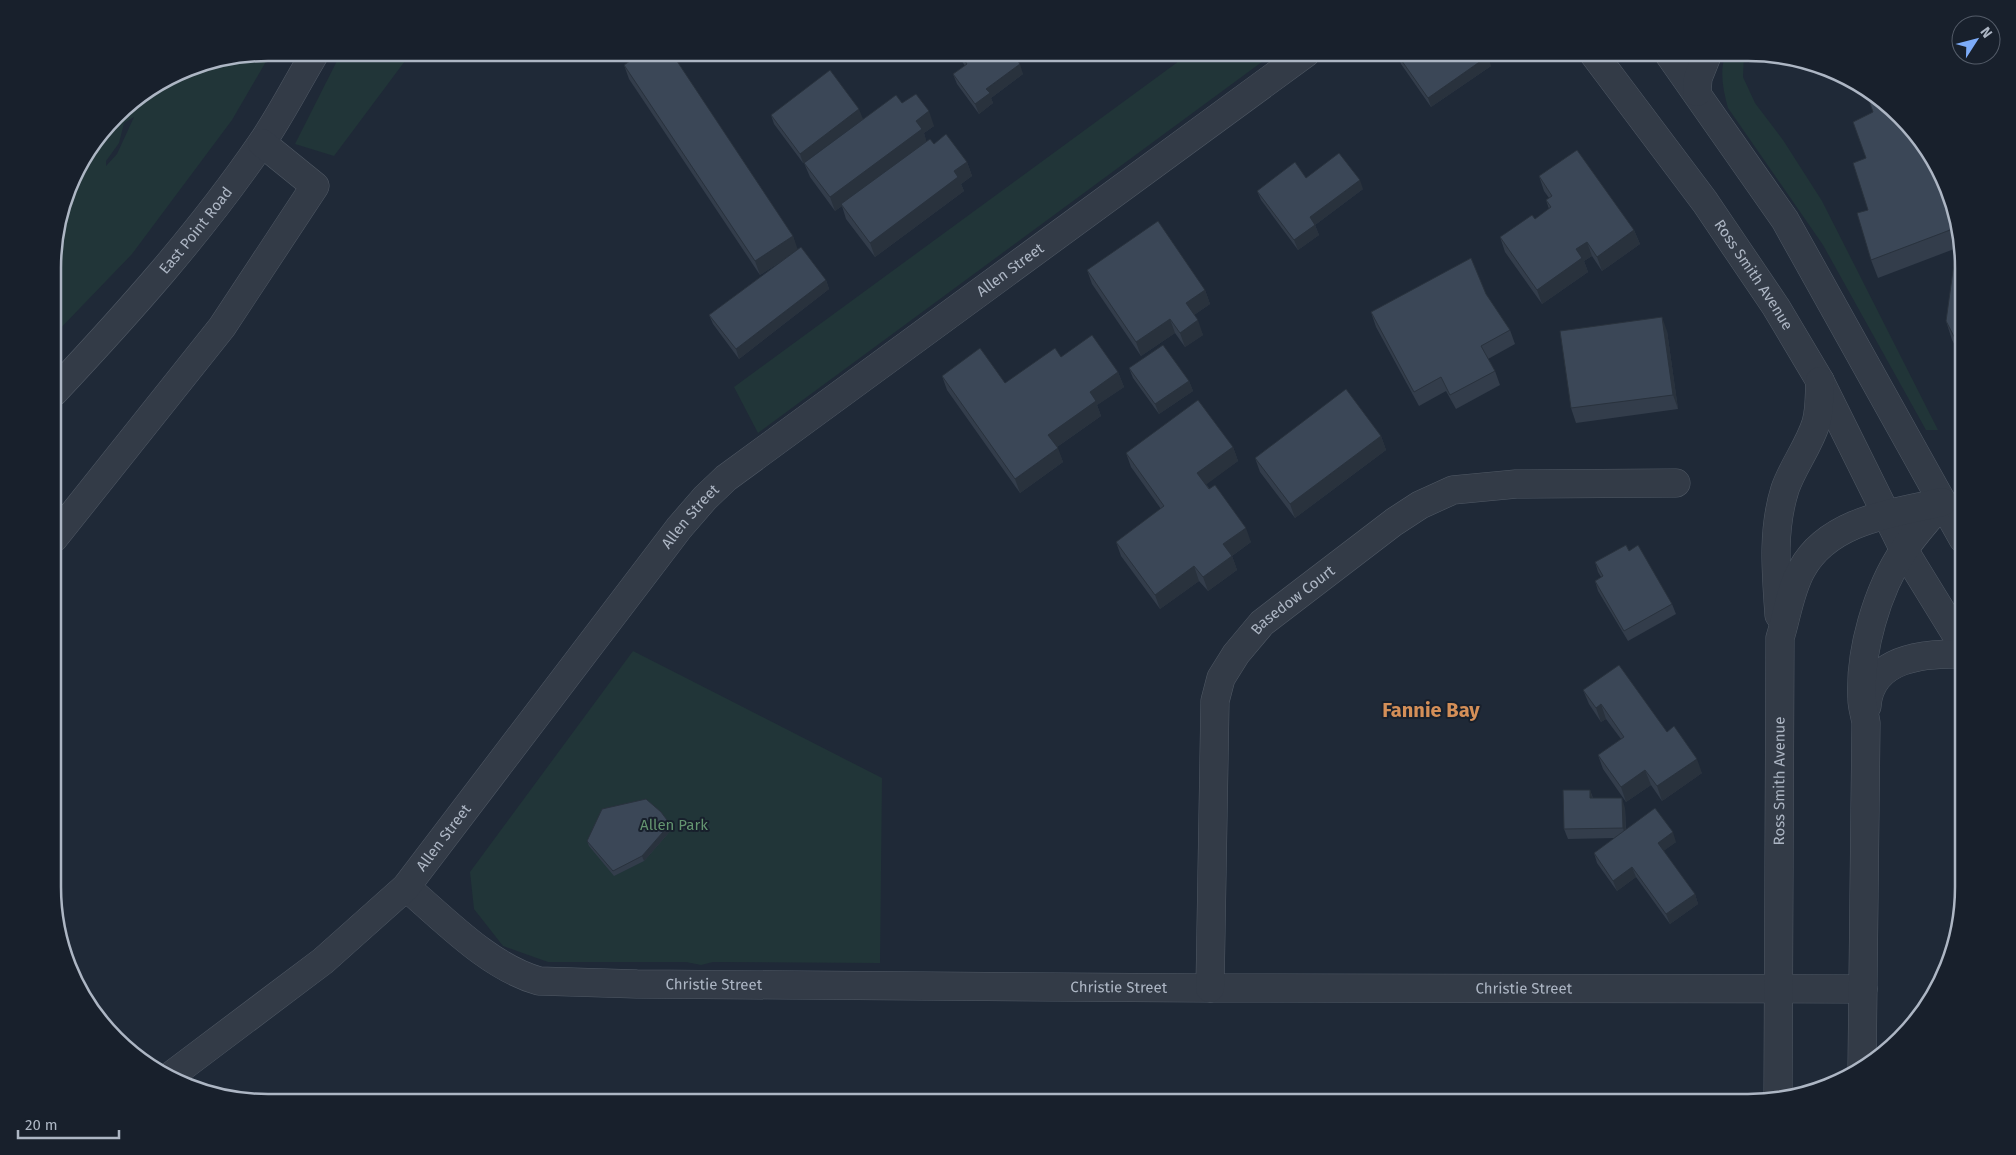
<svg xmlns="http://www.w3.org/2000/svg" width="2016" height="1155" viewBox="0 0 2016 1155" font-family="'Fira Sans',sans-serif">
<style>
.green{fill:#213538;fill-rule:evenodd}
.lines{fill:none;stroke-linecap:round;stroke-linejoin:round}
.minor-casing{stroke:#505965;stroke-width:29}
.minor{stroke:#333b47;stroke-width:28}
.wall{fill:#333d4b}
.shaded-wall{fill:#29323d}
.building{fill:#3b4757;stroke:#29323d}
.labels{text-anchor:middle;stroke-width:4;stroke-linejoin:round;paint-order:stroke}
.street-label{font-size:15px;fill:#adb6c4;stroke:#18202c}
.park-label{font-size:15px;fill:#649570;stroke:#18202c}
.district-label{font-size:20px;font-weight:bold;fill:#d48f58;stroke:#18202c}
.rim{fill:none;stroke:#adb6c4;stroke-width:2.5}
</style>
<rect width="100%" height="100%" fill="#1f2937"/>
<path class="green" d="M271 53 232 120 132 254 54 335V240L75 172 126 106 162 84 160 90 176 75 186 69ZM134 117 117 154 106 166V161L119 143 124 123Z
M341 53H411L334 156 295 144Z
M1190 53H1274L758 433 734 387Z
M1726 53H1744L1743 77 1755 103 1783 140 1822 201 1938 430H1926L1823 245 1728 108C1723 89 1719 71 1726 53Z
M633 651 882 778 880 963 713 962 701 965 686 962H548L503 946 474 909 470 872Z"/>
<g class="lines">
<defs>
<g id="minor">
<path id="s1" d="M1593 53 1705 202 1776 307 1820 381 1904 550 1963 646"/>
<path d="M1668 53 1785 220 1963 539"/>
<path d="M1697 92 1698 78 1708 53"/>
<path id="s2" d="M54 392C128 313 200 233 261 144 281 115 297 83 315 53"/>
<path d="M54 538 222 327 315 186 262 143"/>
<path d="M1779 615C1776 572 1772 530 1785 489 1793 466 1809 446 1816 423 1820 410 1819 394 1820 381"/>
<path d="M1867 706C1870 657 1925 653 1963 654"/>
<path id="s3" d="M406 887C445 920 489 967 539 981L637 984 1210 988 1863 989"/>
<path id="s4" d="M1210 988 1215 701 1221 678 1236 654 1262 623 1394 522 1420 505 1453 490 1516 484 1676 483"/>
<path d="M1862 1069 1866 723C1865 715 1862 707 1862 700 1859 652 1877 590 1904 550 1915 533 1930 518 1942 502"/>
<path id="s5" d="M169 1077 323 961 406 887 679 528 705 498 726 478 1306 53"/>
<path id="s6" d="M1778 1099 1780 638C1787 616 1790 590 1802 569 1829 520 1894 513 1942 502"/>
</g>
</defs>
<use href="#minor" class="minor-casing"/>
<use href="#minor" class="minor"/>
</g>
<path class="wall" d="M956 52H1011L1023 74 991 98 993 103 979 114 957 84 953 74 965 66Z
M1397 54 1491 66 1431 107 1401 64Z
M624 65 793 236 797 250 826 280 829 289 739 359 713 324 709 315 788 257 760 275 629 79Z
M902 103 934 126 924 133 926 141 934 144 967 162 972 176 961 184 964 191 875 257 846 219 842 206 835 211 810 177 804 163Z
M1873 112 1952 199 1962 246 1878 278 1871 260 1868 210 1866 158Z
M771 115 863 119 803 163 774 124Z
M1539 176 1634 230 1640 244 1602 271 1592 256 1584 261 1588 272 1542 304 1505 252 1500 237 1535 219 1549 209 1546 200 1549 198 1544 191Z
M1363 189 1315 225 1319 235 1298 250 1261 200 1257 191Z
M1963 258V360L1952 340 1946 321Z
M1087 270 1205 290 1210 304 1194 315 1203 335 1185 347 1175 333 1141 356 1092 284Z
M1371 312 1510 330 1515 344 1488 359 1495 371 1500 385 1456 409 1446 391 1419 406 1376 327Z
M1667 331 1678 409 1576 423 1571 408Z
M1061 357 1118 372 1124 387 1097 405 1101 416 1057 447 1063 462 1020 493 947 390 942 376 1005 383Z
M1129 368 1189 381 1193 391 1159 414 1133 378Z
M1381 436 1386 450 1295 518 1260 472 1255 458Z
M1233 447 1238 461 1206 484 1251 542 1232 556 1237 570 1208 591 1199 581 1160 609 1121 556 1116 542 1161 509 1131 467 1126 453Z
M1595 562 1672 604 1676 614 1628 641 1598 591 1595 581 1601 577 1598 572Z
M1583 690 1667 732 1702 773 1662 801 1651 785 1626 802 1603 769 1598 755 1621 739 1606 719 1601 722 1589 704Z
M1590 790 1593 798 1625 808 1626 830 1676 842 1663 851 1695 894 1698 904 1670 924 1636 877 1617 891 1597 863 1594 853 1615 838 1568 839 1564 829Z
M672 829 644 861 614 876 589 846 587 841Z"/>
<path class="shaded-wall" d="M1488 56 1491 66 1431 107 1428 98Z
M1020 64 1023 74 991 98 993 103 979 114 975 104 986 89Z
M859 109 863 119 803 163 800 154Z
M929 111 934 126 924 133 927 143 841 204 842 206 835 211 830 197 916 121Z
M967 162 972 176 961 184 964 191 875 257 870 243 954 171Z
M1360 180 1363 189 1315 225 1319 235 1298 250 1294 240 1310 217Z
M1634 230 1640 244 1602 271 1597 257Z
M793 236 798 250 760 275 755 261Z
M1587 242 1592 256 1584 261 1588 272 1542 304 1537 290 1576 249Z
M826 280 829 289 739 359 736 349Z
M1205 290 1210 304 1191 317 1186 303Z
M1662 317 1667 331 1678 409 1673 395Z
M1170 319 1175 333 1141 356 1136 342Z
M1198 320 1203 335 1185 347 1180 333Z
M1118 372 1124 387 1097 405 1101 416 1054 449 1048 435 1090 392Z
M1189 381 1193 391 1159 414 1155 404Z
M1381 436 1386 450 1295 518 1290 504Z
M1233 447 1238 461 1203 487 1197 473Z
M1058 448 1063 462 1020 493 1015 479Z
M1246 528 1251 542 1229 558 1223 544Z
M1232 556 1237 570 1208 591 1203 577Z
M1194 566 1199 581 1160 609 1155 595Z
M1601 704 1606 719 1601 722 1596 708Z
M1697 759 1702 773 1662 801 1657 786Z
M1645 770 1651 785 1626 802 1621 787Z
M1590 790 1593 800 1590 798Z
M1622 798 1625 808 1626 838 1623 828Z
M670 824 672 829 644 861 642 856Z
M1673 832 1676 842 1661 853 1658 843Z
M1632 867 1636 877 1617 891 1613 881Z
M1695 894 1698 904 1670 924 1666 914Z"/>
<path class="building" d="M643 52H671L793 236 755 261 624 65Z
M959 52H1011L1020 64 986 89 990 93 975 104 953 74 967 64Z
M1400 52H1485L1488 56 1428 98 1397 54Z
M830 70 859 109 800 154 771 115Z
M1865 90 1927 148 1952 199 1958 227 1871 260 1857 213 1868 210 1853 163 1866 158 1853 122 1873 112Z
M916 94 929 111 916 121 922 129 830 197 804 163 896 95 902 103Z
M946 134 967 162 954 171 958 177 870 243 841 204 930 139 934 144Z
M1577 150 1634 230 1597 257 1587 242 1576 249 1582 258 1537 290 1500 237 1532 215 1535 219 1551 207 1546 200 1552 196 1539 176Z
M1339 153 1360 180 1310 217 1315 225 1294 240 1257 191 1295 162 1306 178Z
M1158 221 1205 290 1186 303 1198 320 1180 333 1170 319 1136 342 1087 270Z
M801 247 826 280 736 349 709 315Z
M1955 256 1963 258V354L1946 321Z
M1471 258 1486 294 1510 330 1481 346 1495 371 1450 395 1441 377 1414 392 1371 312Z
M1662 317 1673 395 1571 408 1560 331Z
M1092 335 1118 372 1090 392 1096 401 1048 435 1058 448 1015 479 942 376 980 348 1005 383 1055 348 1061 357Z
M1163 345 1189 381 1155 404 1129 368Z
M1346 389 1381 436 1290 504 1255 458Z
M1198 400 1233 447 1197 473 1209 489 1215 485 1246 528 1223 544 1232 556 1203 577 1194 566 1155 595 1116 542 1164 506 1126 453Z
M1626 545 1629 551 1638 545 1672 604 1624 631 1595 581 1603 576 1595 562Z
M1619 665 1667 732 1674 726 1697 759 1657 786 1645 770 1621 787 1598 755 1624 737 1601 704 1596 708 1583 690Z
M1563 790H1590V798H1622L1623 828 1564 829Z
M646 799 661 812 670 824 642 856 613 871 587 841 602 809Z
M1655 808 1673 832 1658 843 1695 894 1666 914 1632 867 1613 881 1594 853Z"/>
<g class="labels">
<g class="street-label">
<text dy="5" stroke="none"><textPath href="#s2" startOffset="215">East Point Road</textPath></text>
<text dy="5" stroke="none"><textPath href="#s5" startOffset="1176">Allen Street</textPath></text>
<text dy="5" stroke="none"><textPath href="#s1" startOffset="274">Ross Smith Avenue</textPath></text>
<text dy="5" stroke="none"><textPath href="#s5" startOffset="771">Allen Street</textPath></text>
<text dy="5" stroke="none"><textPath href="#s4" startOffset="418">Basedow Court</textPath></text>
<text dy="5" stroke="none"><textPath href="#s6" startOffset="318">Ross Smith Avenue</textPath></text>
<text dy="5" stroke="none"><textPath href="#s5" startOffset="366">Allen Street</textPath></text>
<text dy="5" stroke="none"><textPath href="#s3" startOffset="339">Christie Street</textPath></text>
<text dy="5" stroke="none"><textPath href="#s3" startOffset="744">Christie Street</textPath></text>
<text dy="5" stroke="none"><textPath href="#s3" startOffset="1149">Christie Street</textPath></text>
</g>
<g class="park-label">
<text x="674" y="830">Allen Park</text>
</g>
<g class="district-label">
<text x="1431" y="717">Fannie Bay</text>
</g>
</g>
<path d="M0 0H2016V1155H0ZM268 61H1748A207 207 0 0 1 1955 268V887A207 207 0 0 1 1748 1094H268A207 207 0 0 1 61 887V268A207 207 0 0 1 268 61Z" fill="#18202c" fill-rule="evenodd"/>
<path class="rim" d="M268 61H1748A207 207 0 0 1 1955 268V887A207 207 0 0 1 1748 1094H268A207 207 0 0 1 61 887V268A207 207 0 0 1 268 61Z"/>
<g transform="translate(1976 40) rotate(54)"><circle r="24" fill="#18202c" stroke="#545c69"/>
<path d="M0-4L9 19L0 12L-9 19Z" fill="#7dacf9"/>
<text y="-8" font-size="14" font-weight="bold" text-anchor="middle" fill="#adb6c4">N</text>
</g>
<path d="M18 1130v8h101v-8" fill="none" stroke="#adb6c4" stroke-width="2.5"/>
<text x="25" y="1130" font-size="15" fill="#adb6c4" stroke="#18202c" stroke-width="4" paint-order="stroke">20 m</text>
</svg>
